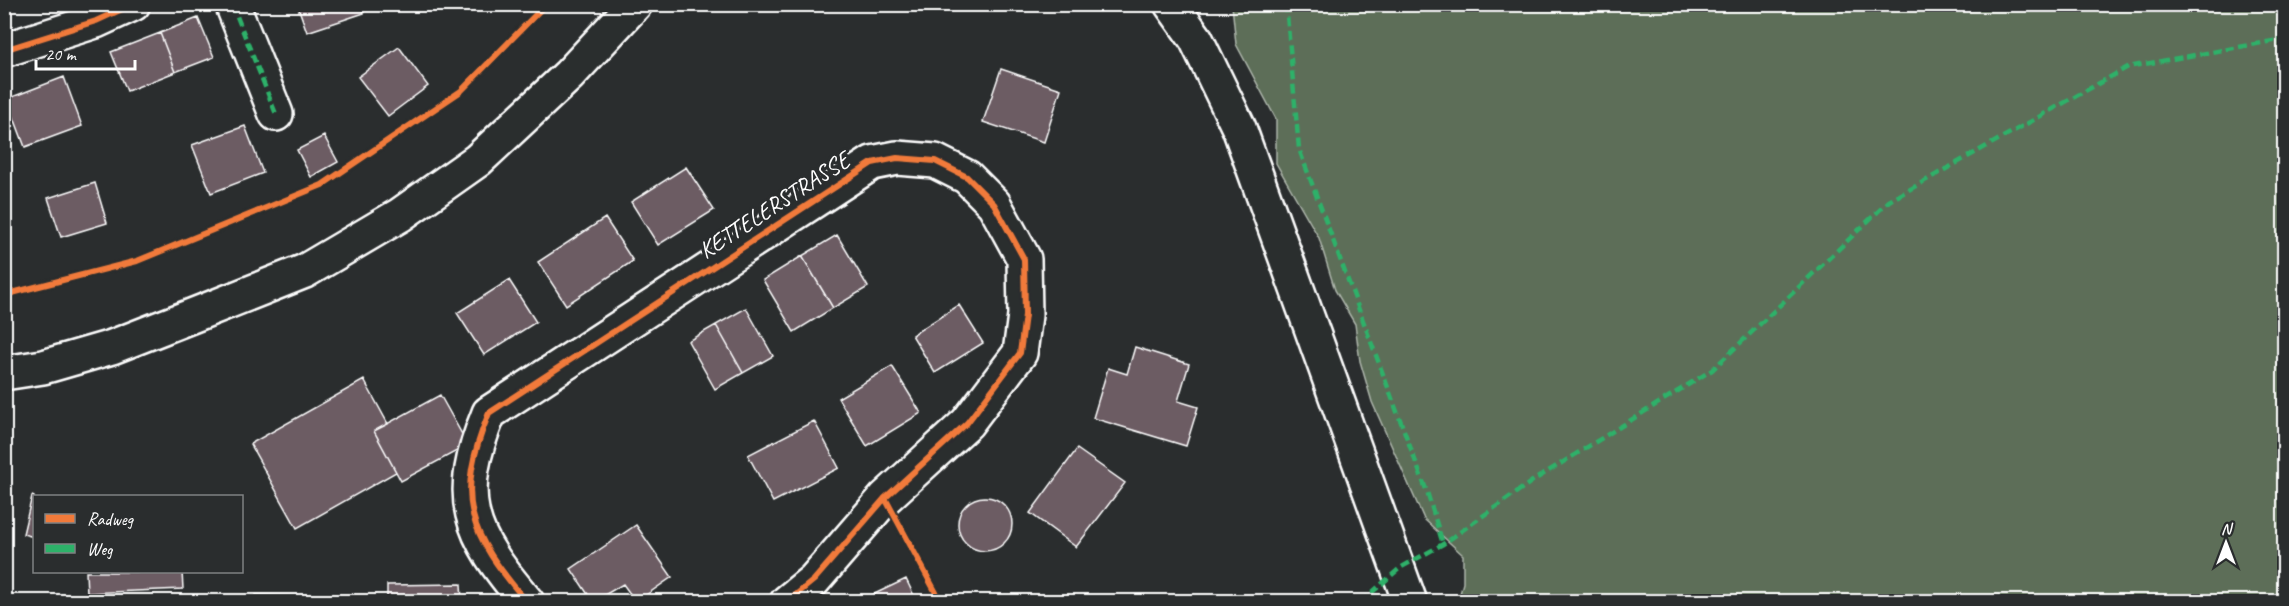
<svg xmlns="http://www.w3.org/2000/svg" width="2289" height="606" viewBox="0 0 2289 606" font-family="Caveat,sans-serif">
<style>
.green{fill:#5d6e58;stroke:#aeb6ac;stroke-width:1.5}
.building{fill:#6c5b64;stroke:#fff;stroke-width:1.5}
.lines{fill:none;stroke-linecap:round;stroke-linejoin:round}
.minor-casing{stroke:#fff;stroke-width:38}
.tertiary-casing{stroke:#fff;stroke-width:38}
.minor{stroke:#2a2d2e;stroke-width:33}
.tertiary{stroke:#2a2d2e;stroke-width:33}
.quiet{stroke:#2db169;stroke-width:4.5;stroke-dasharray:9 4.5;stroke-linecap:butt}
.cycleway-casing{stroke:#2a2d2e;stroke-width:10}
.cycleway{stroke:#f17a3a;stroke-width:6}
.labels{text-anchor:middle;stroke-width:6;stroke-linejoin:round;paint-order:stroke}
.street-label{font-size:24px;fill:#fff;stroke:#2a2d2e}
</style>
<rect width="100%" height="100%" fill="#2a2d2e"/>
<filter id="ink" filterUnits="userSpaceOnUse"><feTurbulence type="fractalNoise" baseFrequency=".0167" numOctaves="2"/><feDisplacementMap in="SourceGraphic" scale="12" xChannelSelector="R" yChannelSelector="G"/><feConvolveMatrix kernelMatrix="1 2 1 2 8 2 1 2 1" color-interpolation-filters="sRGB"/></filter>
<g filter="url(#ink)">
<path class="green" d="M1232 5H2284V601H1458L1463 583V555L1424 519 1372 402 1360 361 1355 324 1335 290 1319 238 1276 163V119L1236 44Z"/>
<path class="building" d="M297 4H361L364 13 307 32Z
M198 18 214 57 175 72 160 33Z
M160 33 175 72 127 91 111 52Z
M399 47 428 86 388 116 358 77Z
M1001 69 1061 89 1044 142 983 122Z
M64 77 82 126 25 147 7 99Z
M245 126 263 173 211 193 192 145Z
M324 136 338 162 311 177 297 150Z
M686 167 714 210 658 245 631 202Z
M95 183 107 223 61 237 48 198Z
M605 218 633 261 566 305 538 262Z
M837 235 868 287 833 308 802 256Z
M802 256 833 308 794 332 763 280Z
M509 280 536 322 484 355 457 313Z
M959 305 983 343 935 373 912 335Z
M746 308 773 356 743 373 716 325Z
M716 325 743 373 715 389 688 341Z
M1135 347 1189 364 1178 401 1198 407 1186 446 1093 418 1108 368 1127 374Z
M892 366 921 413 867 446 838 398Z
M364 380 388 424 374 431 396 472 297 528 250 444Z
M440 395 468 445 401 481 374 431Z
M814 421 839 468 773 502 748 455Z
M1077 449 1125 483 1076 547 1030 513Z
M32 496 34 497V537L23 534Z
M958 524a27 27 0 1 1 54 0a27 27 0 1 1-54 0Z
M636 525 672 577 636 602 623 584 593 602 571 569Z
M86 572H182L183 589 87 593Z
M906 579 917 602H865L864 599Z
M461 584 462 602H387V585Z
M256 595 312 596V602H256Z"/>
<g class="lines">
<defs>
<path id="minor" d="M232 4 276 114
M4 50 96 21 133 4
M527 602C468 533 454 499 489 413L872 163 897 158 935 161 967 177 994 204 1024 259 1025 315 1020 353 967 423 885 498 814 580 787 602"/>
<path id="tertiary" d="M1171 4 1196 39 1239 128 1410 602
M4 373 43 367 112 347 199 313 305 271 400 215 478 160 569 75 635 4"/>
</defs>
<use href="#minor" class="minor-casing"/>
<use href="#tertiary" class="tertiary-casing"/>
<use href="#minor" class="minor"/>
<use href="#tertiary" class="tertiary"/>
<path class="quiet" d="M232 4 276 114
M1286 4 1299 149 1427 492 1443 544
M1361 602 1400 568 1443 544 1534 480 1712 370 1889 201 2128 67 2284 39"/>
<defs>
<path id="cycleway" d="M4 50 96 21 133 4
M4 295 137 261 322 185 461 91 546 4
M885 498 941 602
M527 602C468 533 454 499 489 413L872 163 897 158 935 161 967 177 994 204 1024 259 1025 315 1020 353 967 423 885 498 814 580 787 602"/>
</defs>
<use href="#cycleway" class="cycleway-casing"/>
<use href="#cycleway" class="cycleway"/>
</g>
</g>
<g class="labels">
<g class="street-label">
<text transform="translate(774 205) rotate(-33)" y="8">KETTELERSTRASSE</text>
</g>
</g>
<rect width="2289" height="606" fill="none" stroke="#2a2d2e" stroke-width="24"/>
<rect x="12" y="12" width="2265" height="582" fill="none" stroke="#fff" stroke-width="2" filter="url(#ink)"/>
<rect x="33" y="495" width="210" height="78" fill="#2a2d2e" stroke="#7f8182" stroke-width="1.5"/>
<rect x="45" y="514" width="30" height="9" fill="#f17a3a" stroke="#7f8182" stroke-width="1.5"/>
<text x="87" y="525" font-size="18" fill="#ffffff">Radweg</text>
<rect x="45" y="544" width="30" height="9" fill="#2db169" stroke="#7f8182" stroke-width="1.5"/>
<text x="87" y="555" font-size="18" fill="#ffffff">Weg</text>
<g transform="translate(2226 543)" stroke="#2a2d2e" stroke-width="4.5" paint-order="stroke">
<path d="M0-4.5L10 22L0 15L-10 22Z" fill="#ffffff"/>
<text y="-9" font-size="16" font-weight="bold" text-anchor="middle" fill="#ffffff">N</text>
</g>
<path d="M36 60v9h99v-9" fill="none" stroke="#ffffff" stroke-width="3"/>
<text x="45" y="60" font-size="18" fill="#ffffff" stroke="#2a2d2e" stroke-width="4.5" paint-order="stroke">20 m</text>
</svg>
